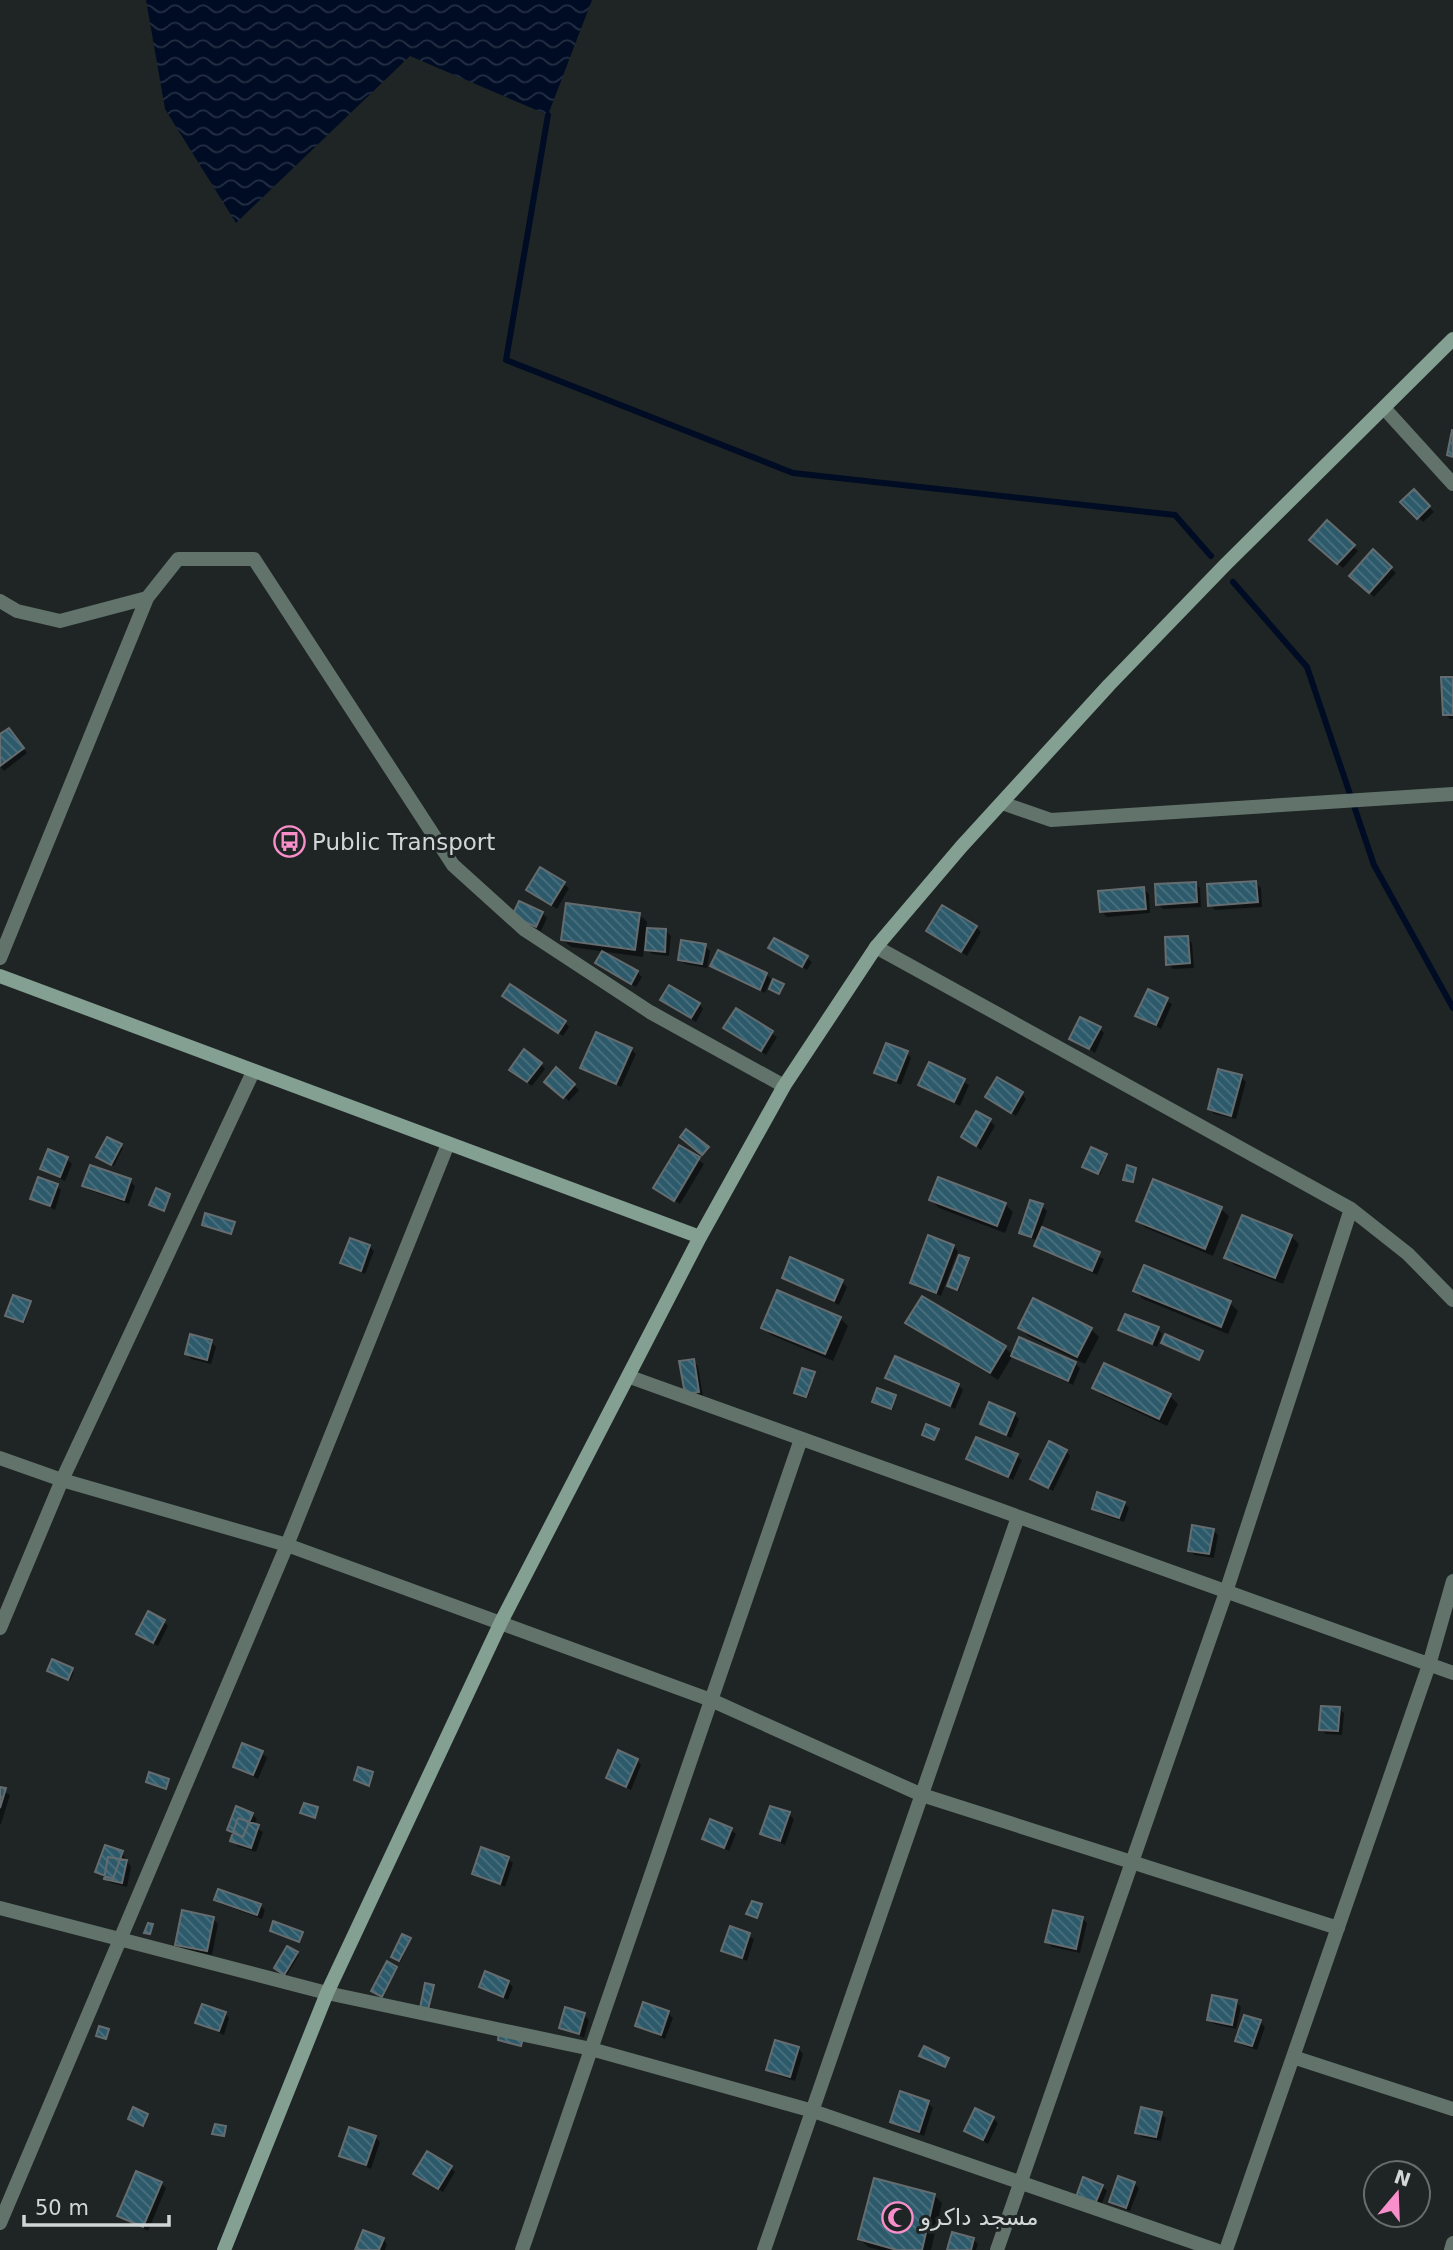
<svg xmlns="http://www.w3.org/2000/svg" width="1453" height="2250" viewBox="0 0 1453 2250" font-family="'DejaVu Sans',Cairo,sans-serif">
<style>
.water{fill:url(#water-waves)}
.shadow{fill:#0007}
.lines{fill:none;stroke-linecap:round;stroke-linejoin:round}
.stream{stroke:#000c24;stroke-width:6}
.building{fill:url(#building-back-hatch);stroke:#656c6f;stroke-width:2}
.minor{stroke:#61736a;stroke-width:14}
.secondary{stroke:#83a092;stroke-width:14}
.labels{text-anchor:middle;stroke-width:6;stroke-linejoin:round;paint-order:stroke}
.poi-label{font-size:23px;fill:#d2d6d6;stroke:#1f2525;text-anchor:start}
</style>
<defs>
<pattern id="water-waves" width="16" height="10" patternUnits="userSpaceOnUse" patternTransform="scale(1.75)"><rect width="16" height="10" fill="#000c24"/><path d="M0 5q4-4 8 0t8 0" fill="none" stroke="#242f43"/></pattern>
<pattern id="building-back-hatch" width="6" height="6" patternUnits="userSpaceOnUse" patternTransform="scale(1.75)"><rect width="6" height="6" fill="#2d5a6b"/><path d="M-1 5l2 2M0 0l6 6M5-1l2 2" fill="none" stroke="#4b717f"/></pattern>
</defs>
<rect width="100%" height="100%" fill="#1f2525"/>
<path class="water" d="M146 0H592L548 115 410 56 236 223 165 109Z"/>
<path class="shadow" d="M1414 491 1434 512 1423 522 1403 502Z
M1327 523 1358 551 1343 568 1316 545Z
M1373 552 1396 573 1374 597 1352 576Z
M1453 678V719H1450L1445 714Z
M13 735 27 753 4 771 0 766V736Z
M541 869 569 888 557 909 528 890Z
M1195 883 1200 888 1201 907 1163 909 1158 904Z
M1256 883 1261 888 1262 907 1215 910 1210 905Z
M1144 889 1149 894 1150 913 1107 917 1102 912Z
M542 913 547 918 541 931 519 921Z
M639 914 647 922 646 930 666 931 671 936 669 956 652 954 644 947 643 957 571 947 563 940Z
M976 927 981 932 967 956 928 931Z
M1187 938 1192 943 1194 968 1173 969 1168 964Z
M705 946 710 951 707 968 685 964 680 959Z
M771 948 807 958 812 962 807 970Z
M597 963 637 972 642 977 636 987Z
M712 966 766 974 771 979 765 993Z
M1148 991 1172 1004 1161 1029 1137 1016Z
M662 1000 699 1004 703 1009 696 1022Z
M509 1001 565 1022 569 1027 563 1036Z
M736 1010 777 1037 766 1055 726 1028Z
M1100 1029 1104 1033 1095 1053 1071 1038Z
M631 1049 636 1054 621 1087 582 1067Z
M907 1053 911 1058 901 1085 876 1073Z
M541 1064 545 1069 532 1086 516 1074Z
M929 1064 969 1085 960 1106 920 1085Z
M556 1070 579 1090 569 1101 551 1086Z
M1241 1077 1246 1082 1236 1119 1214 1114 1210 1109Z
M1022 1094 1026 1099 1016 1116 987 1097Z
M990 1121 995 1126 981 1150 963 1137Z
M108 1139 123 1148 114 1166 100 1159Z
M679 1147 704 1164 680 1204 656 1188Z
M1106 1156 1100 1175 1086 1169Z
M67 1159 72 1164 65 1181 42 1169Z
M91 1167 130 1181 135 1186 129 1204 89 1190 84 1185Z
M1135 1169 1134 1183 1127 1181 1125 1179Z
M57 1186 61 1190 55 1210 32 1198Z
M169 1195 165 1211 151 1205Z
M931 1200 1005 1204 1013 1212 1005 1233 939 1208Z
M1042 1206 1047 1211 1041 1228 1104 1259 1097 1275 1041 1250 1036 1245 1037 1241 1021 1232Z
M1221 1209 1229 1216 1213 1256 1146 1228 1138 1221Z
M1291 1236 1299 1244 1283 1284 1234 1265 1227 1257Z
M369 1246 374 1251 365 1274 342 1263Z
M953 1246 958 1251 941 1296 917 1287 912 1283Z
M968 1260 959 1291 951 1288 949 1286Z
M784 1277 842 1282 847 1287 839 1305Z
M1135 1291 1230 1303 1238 1311 1228 1334 1143 1299Z
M30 1303 25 1323 9 1317Z
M840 1318 848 1326 833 1361 771 1335 763 1327Z
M908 1323 1005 1348 1013 1355 998 1380Z
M1021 1328 1091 1329 1099 1337 1085 1364 1028 1336Z
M1120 1329H1158L1162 1334 1157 1347Z
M1020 1339 1075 1363 1080 1368 1073 1385 1018 1360 1013 1355Z
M211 1342 216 1347 211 1364 191 1359 187 1354Z
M693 1361 698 1366 703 1396 691 1398Z
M814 1374 808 1398 798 1394 796 1392Z
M888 1378 958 1385 963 1390 955 1409Z
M1094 1387 1170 1396 1178 1404 1167 1426 1102 1395Z
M895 1396 893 1410 875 1402Z
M1014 1414 1019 1419 1011 1438 982 1424Z
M1066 1451 1070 1456 1053 1491 1032 1478Z
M1017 1456 1022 1460 1013 1480 968 1459Z
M1124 1503 1129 1508 1124 1522 1098 1513 1094 1508Z
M1213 1530 1218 1535 1214 1558 1194 1555 1190 1550Z
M163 1621 168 1626 158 1646 138 1634Z
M53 1661 74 1672 70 1681 51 1672Z
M1339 1709 1344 1713 1342 1735 1326 1734 1321 1729Z
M262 1753 267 1758 258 1779 235 1767Z
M637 1760 641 1765 631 1790 608 1778Z
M372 1774 371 1786 356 1780Z
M0 1789 10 1795 1 1824H0Z
M252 1814 257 1819 254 1826 263 1832 256 1852 237 1846 229 1830Z
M789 1814 794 1819 785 1845 762 1834Z
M731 1830 736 1834 729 1851 704 1838Z
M122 1853 131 1867 127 1887 111 1883 97 1872Z
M508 1859 513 1863 505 1887 474 1873Z
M216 1900 260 1905 265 1910 262 1919 221 1904Z
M1082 1918 1087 1923 1080 1953 1052 1947 1047 1942Z
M213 1919 218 1924 212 1955 182 1949 177 1944Z
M731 1928 754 1939 747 1961 723 1951Z
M410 1940 401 1962 395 1959Z
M297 1953 299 1955 287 1975 278 1970Z
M396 1968 384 1997 375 1993Z
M508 1982 513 1987 508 2000 481 1987Z
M433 1986 430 2011 423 2009Z
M1236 2002 1241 2007 1236 2029 1214 2024 1209 2019Z
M225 2013 229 2018 224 2035 197 2023Z
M668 2013 673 2018 665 2039 637 2026Z
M584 2015 589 2020 584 2038 561 2027Z
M1260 2022 1265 2027 1257 2050 1242 2045 1237 2040Z
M776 2042 799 2049 803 2054 795 2081 773 2074 768 2069Z
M901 2093 928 2103 933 2108 924 2136 897 2126 892 2121Z
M1161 2114 1166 2118 1161 2141 1142 2137 1137 2132Z
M147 2115 145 2126 132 2120Z
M993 2118 998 2123 988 2144 966 2130Z
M375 2137 380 2142 371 2169 341 2155Z
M450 2167 455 2172 443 2192 415 2174Z
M161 2183 166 2188 148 2231 119 2216Z
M1134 2183 1139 2188 1130 2211 1116 2206 1111 2202Z
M1102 2186 1107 2191 1100 2208 1083 2201Z
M934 2195 942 2203 931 2250H880L868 2247 860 2239Z
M383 2239 387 2244 385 2250H357Z
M973 2239 978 2244 976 2250H949Z"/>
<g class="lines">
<path class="stream" d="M548 115 506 360 793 473 1175 515 1211 556
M1233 582 1307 667 1374 865 1453 1008"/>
</g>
<path class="building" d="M1452 430H1453V457L1447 455Z
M1414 489 1430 506 1417 519 1400 502Z
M1327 520 1355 545 1337 564 1309 540Z
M1373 549 1392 567 1369 593 1349 576Z
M1441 677H1453V715H1443Z
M9 728 24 748 0 766V734Z
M540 867 565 882 551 905 526 890Z
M1256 881 1258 902 1208 906 1207 884Z
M1196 882 1197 902 1156 905 1155 884Z
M1144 887 1146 909 1100 912 1098 891Z
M519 901 543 912 536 927 512 916Z
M566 903 640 913 635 950 561 940Z
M942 905 977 926 961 952 926 931Z
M647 928 666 929 665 952 645 950Z
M1188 936 1190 963 1166 965 1165 937Z
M774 938 808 956 802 967 768 948Z
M681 940 706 944 702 964 678 960Z
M718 950 767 973 760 990 710 966Z
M602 951 638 971 631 984 595 963Z
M773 979 784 984 779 994 769 989Z
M510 984 566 1021 558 1033 502 996Z
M669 985 700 1003 691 1018 660 1000Z
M1148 989 1168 998 1156 1025 1135 1016Z
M736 1008 773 1031 761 1051 723 1028Z
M1080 1017 1101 1027 1089 1049 1069 1039Z
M596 1032 632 1048 616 1084 580 1068Z
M886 1043 908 1051 896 1081 874 1073Z
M524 1049 542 1063 527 1082 509 1070Z
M929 1062 965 1079 954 1102 918 1085Z
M556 1067 575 1084 563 1098 544 1082Z
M1218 1069 1242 1075 1231 1116 1208 1109Z
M997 1077 1023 1092 1011 1113 985 1097Z
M976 1111 991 1119 976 1146 961 1137Z
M686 1129 709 1147 702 1155 680 1137Z
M107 1137 122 1144 111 1165 96 1157Z
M679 1145 700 1157 674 1201 653 1188Z
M1091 1147 1107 1154 1098 1174 1082 1167Z
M48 1149 68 1157 60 1177 40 1169Z
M90 1165 131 1179 124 1200 82 1186Z
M1127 1165 1136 1168 1133 1182 1123 1180Z
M38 1177 58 1184 50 1206 30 1199Z
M938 1177 1006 1203 997 1226 929 1200Z
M1153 1179 1222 1207 1205 1249 1136 1221Z
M156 1188 170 1194 164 1211 149 1205Z
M1030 1200 1043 1204 1031 1237 1019 1233Z
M205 1213 235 1222 231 1234 202 1225Z
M1242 1215 1292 1235 1275 1278 1224 1258Z
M1042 1227 1100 1252 1092 1271 1034 1246Z
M928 1235 954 1245 936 1293 910 1283Z
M350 1238 370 1245 361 1271 340 1263Z
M959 1255 969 1258 957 1290 947 1286Z
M790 1257 843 1280 834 1301 782 1278Z
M1144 1265 1231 1301 1221 1327 1133 1291Z
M777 1290 841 1317 825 1354 761 1328Z
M13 1295 31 1301 23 1322 5 1316Z
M922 1296 1006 1346 990 1373 905 1323Z
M1033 1298 1092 1328 1077 1357 1018 1328Z
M1125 1314 1159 1327 1152 1344 1118 1330Z
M190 1334 212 1340 207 1360 185 1354Z
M1165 1334 1203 1351 1199 1360 1161 1343Z
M1019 1337 1076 1362 1068 1381 1011 1356Z
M895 1356 959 1384 950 1406 885 1378Z
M694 1359 699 1392 685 1394 679 1361Z
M1104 1363 1171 1394 1159 1419 1092 1388Z
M802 1368 815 1372 806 1397 794 1393Z
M877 1388 896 1395 891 1409 872 1402Z
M989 1402 1015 1413 1006 1435 980 1424Z
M926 1424 939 1429 934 1440 922 1435Z
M976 1437 1018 1454 1008 1477 966 1459Z
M1049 1441 1067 1450 1048 1488 1030 1479Z
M1097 1492 1125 1502 1119 1518 1092 1509Z
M1192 1525 1214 1529 1209 1554 1188 1551Z
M148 1611 165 1620 153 1643 136 1634Z
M52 1659 73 1668 68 1680 47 1671Z
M1321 1706 1340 1707 1338 1731 1319 1730Z
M242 1743 263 1751 253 1775 233 1767Z
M618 1750 638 1759 626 1787 606 1778Z
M358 1767 373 1772 369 1786 354 1780Z
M149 1772 169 1779 166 1789 146 1782Z
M0 1787 6 1788 0 1808Z
M304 1803 318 1807 315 1818 300 1813Z
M236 1806 253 1813 243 1837 227 1830Z
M770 1806 790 1812 780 1841 760 1834Z
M238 1818 259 1825 251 1848 230 1841Z
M710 1819 732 1828 724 1848 702 1839Z
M105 1845 123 1851 113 1879 95 1872Z
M481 1847 509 1857 500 1884 472 1874Z
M108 1857 127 1860 122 1883 104 1879Z
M218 1889 261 1904 257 1915 214 1900Z
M752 1901 762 1904 757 1918 746 1914Z
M182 1910 214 1917 207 1951 175 1945Z
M1053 1910 1083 1917 1076 1949 1045 1942Z
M273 1921 303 1932 299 1942 270 1931Z
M148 1923 153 1924 150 1934 144 1933Z
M730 1926 750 1933 742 1958 721 1951Z
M402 1934 411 1938 399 1961 391 1957Z
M287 1946 298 1952 284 1975 274 1968Z
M387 1961 397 1967 382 1997 371 1991Z
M485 1971 509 1981 503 1997 479 1987Z
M425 1983 434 1985 428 2010 420 2008Z
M1212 1995 1237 2000 1232 2025 1207 2020Z
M643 2002 669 2011 661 2035 635 2026Z
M202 2004 226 2012 219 2031 195 2023Z
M565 2007 585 2013 579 2034 559 2028Z
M1244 2015 1261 2020 1252 2046 1235 2041Z
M99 2026 109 2029 106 2039 96 2036Z
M499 2032 523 2038 521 2046 498 2040Z
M775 2040 799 2047 790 2077 766 2070Z
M924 2046 949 2058 945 2067 919 2056Z
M900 2091 929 2101 919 2132 890 2122Z
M133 2107 148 2114 143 2126 128 2119Z
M1141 2107 1162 2112 1156 2137 1135 2133Z
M975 2108 994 2117 983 2140 964 2131Z
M215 2124 226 2126 224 2136 212 2134Z
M349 2127 376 2136 366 2165 339 2156Z
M427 2151 452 2166 438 2189 413 2174Z
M136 2171 162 2182 143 2227 117 2216Z
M1118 2176 1135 2182 1126 2208 1109 2202Z
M1083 2177 1103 2185 1095 2204 1076 2197Z
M874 2178 935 2194 922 2250H897L858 2239Z
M363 2230 384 2238 379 2250H355Z
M952 2232 974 2238 971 2250H947Z"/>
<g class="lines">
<path class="minor" d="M1384 408 1453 484
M0 601 17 611 60 621 147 598 178 559H254L453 865 525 930 650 1012 784 1086
M1002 803 1051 820 1453 794
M876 947 1351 1209 1408 1254 1453 1300
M0 958 147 598
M630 1377 1453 1673
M0 1458 62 1480 287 1545 711 1700 922 1795 1338 1928
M0 1628 62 1480 253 1072
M0 1908 327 1993 591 2049 813 2111 1216 2250
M1293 2057 1453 2109
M0 2223 287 1545 448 1144
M522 2250 801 1439
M764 2250 1018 1517
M997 2250 1226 1592 1351 1209
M1226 2250 1429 1665 1453 1581
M1451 2250 1453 2243"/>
<path class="secondary" d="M0 976 700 1237
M224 2250 327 1993 501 1622 700 1237 784 1086 876 947 961 847 1109 685 1225 565 1453 339"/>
</g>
<defs>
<symbol id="bus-ring" viewBox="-11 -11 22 22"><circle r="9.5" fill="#1f2525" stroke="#f98fca" stroke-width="1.5"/><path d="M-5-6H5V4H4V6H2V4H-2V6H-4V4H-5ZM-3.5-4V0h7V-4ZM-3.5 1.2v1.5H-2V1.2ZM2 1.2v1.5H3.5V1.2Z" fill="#f98fca"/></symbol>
<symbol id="mosque-ring" viewBox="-11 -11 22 22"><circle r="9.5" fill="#1f2525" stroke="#f98fca" stroke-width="1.5"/><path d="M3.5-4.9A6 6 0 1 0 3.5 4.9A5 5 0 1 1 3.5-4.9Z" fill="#f98fca"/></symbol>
</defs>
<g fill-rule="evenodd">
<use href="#bus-ring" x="272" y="824" width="35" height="35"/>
<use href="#mosque-ring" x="880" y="2200" width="35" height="35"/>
</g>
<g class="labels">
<g class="poi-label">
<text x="312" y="850">Public Transport</text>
<text x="920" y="2225">مسجد داكرو</text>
</g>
</g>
<g transform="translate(1397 2194) rotate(19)"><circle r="33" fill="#1f2525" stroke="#676c6c" stroke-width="2"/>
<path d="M0-5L12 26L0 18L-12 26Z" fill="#f98fca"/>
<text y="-10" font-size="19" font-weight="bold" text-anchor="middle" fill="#d2d6d6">N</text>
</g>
<path d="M24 2215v10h145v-10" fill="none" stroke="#d2d6d6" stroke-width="3.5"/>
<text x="35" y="2215" font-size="21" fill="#d2d6d6" stroke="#1f2525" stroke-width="5" paint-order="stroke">50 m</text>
</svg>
